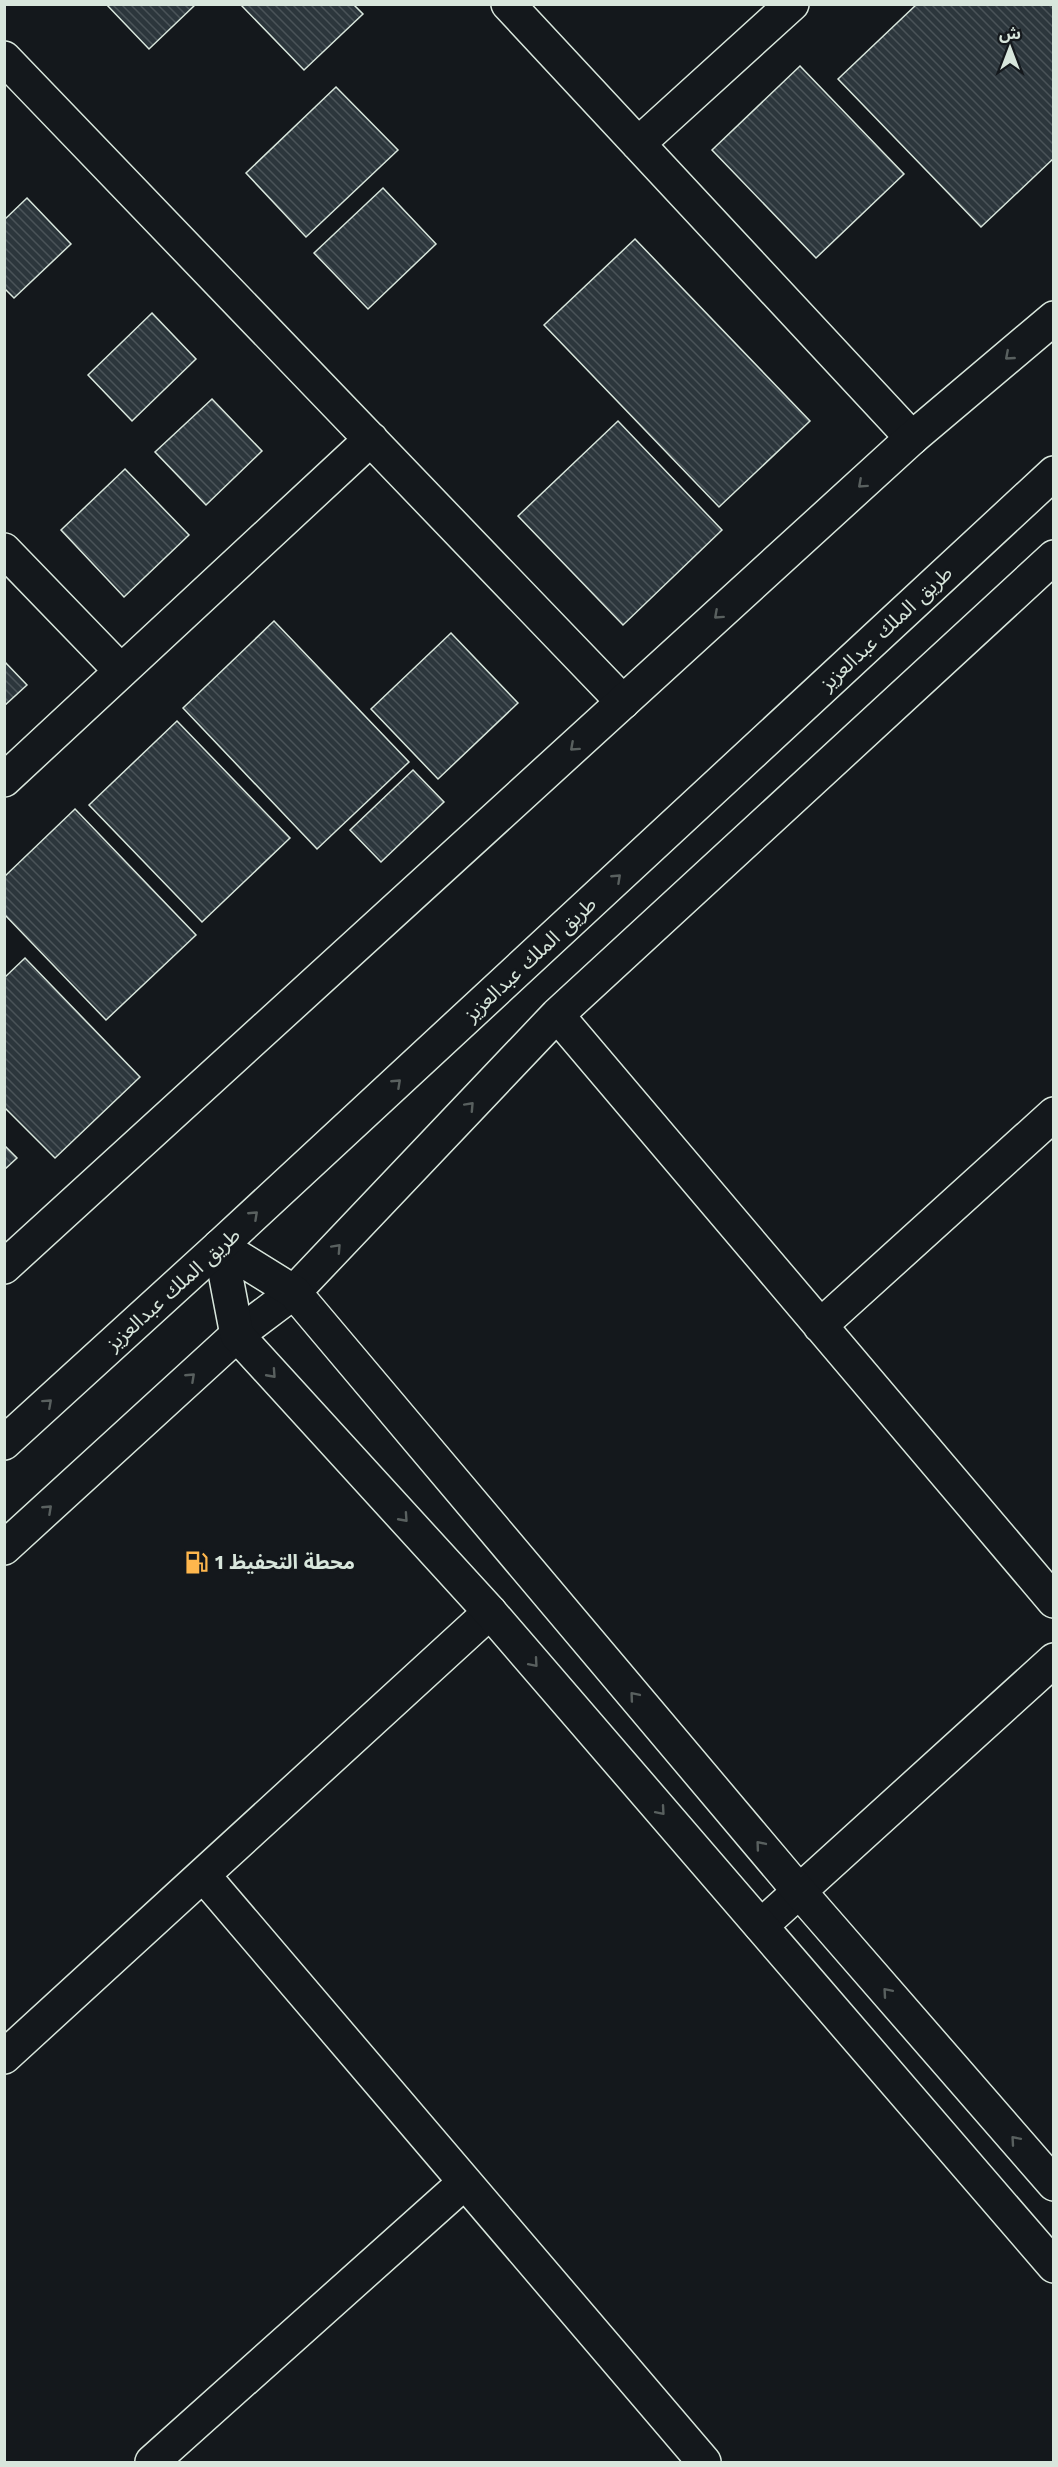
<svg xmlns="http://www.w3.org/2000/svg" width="1058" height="2467" viewBox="0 0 1058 2467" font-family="'Work Sans','Noto Sans Arabic',sans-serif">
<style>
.building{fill:url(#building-back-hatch);stroke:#d8e6dc;stroke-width:1.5}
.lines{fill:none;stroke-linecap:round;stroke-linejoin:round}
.minor-casing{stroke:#d8e6dc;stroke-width:36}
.tertiary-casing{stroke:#d8e6dc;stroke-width:36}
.trunk-casing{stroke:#d8e6dc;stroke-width:36}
.minor{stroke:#14181c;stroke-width:33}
.tertiary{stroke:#14181c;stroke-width:33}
.trunk{stroke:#14181c;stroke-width:33}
.oneway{stroke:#59605f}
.labels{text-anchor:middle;stroke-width:4.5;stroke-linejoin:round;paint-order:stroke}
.street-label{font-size:20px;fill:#d8e6dc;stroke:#14181c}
.poi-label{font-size:20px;font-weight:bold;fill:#d8e6dc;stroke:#14181c;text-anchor:start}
</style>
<defs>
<pattern id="building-back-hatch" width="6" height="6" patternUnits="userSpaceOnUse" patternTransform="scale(1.5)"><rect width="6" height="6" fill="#2c363c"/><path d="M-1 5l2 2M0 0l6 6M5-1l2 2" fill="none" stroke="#4a5358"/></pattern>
</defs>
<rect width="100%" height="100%" fill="#14181c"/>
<path class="building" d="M106 4H196L149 49Z
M240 4H353L363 14 304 70Z
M917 4H1054V158L981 227 838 79Z
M800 66 904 174 816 258 712 150Z
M336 87 398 150 306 237 246 173Z
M383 188 436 244 368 309 314 253Z
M27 198 71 244 14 298 4 288V220Z
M635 239 810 421 719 507 544 325Z
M152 313 196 359 132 421 88 375Z
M212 399 262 451 206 505 155 452Z
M618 421 722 530 623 625 518 516Z
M125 469 189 535 124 597 61 530Z
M274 621 409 762 317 849 183 708Z
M451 633 518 703 438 779 371 709Z
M4 661 27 685 4 706Z
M177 721 290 838 202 922 89 805Z
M413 770 444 802 381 862 350 830Z
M75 809 196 935 106 1020 4 914V877Z
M25 958 140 1077 55 1158 4 1107V978Z
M4 1145 17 1158 4 1170Z"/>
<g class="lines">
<defs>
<path id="minor" d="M508 4 912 438
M4 58 623 702
M638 144 792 4
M4 550 121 671
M4 780 371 439
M557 1015 1054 1601
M820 1326 1054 1114
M4 1548 237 1335 294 1292 557 1015 1054 557
M203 1875 704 2462
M761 1926 1054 1660
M4 2057 490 1612
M152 2462 465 2182"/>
<path id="tertiary" d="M220 1246 237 1335 490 1612 1054 2266
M220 1246 294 1292 799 1891 1054 2184"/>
<path id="trunk" d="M4 1267 912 438 1054 318
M4 1443 220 1246 1054 473"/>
</defs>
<use href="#minor" class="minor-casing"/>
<use href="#tertiary" class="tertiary-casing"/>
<use href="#trunk" class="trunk-casing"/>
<use href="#minor" class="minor"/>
<use href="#tertiary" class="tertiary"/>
<use href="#trunk" class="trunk"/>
</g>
<defs><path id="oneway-chevron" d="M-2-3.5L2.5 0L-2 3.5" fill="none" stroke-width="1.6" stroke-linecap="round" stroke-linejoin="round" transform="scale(1.5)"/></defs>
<g class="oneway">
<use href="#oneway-chevron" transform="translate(1009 356) rotate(139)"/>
<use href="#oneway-chevron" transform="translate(862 484) rotate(138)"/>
<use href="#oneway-chevron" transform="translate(718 615) rotate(138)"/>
<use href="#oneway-chevron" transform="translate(574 747) rotate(138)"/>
<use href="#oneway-chevron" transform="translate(617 878) rotate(-43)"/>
<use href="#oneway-chevron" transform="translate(397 1083) rotate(-43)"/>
<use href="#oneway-chevron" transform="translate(470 1106) rotate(-47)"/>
<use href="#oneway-chevron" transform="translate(254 1215) rotate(-43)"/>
<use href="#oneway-chevron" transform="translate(337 1248) rotate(-47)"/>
<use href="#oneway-chevron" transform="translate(272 1374) rotate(48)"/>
<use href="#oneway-chevron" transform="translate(191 1377) rotate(-43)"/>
<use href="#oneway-chevron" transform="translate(48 1403) rotate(-42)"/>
<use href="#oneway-chevron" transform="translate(48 1509) rotate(-43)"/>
<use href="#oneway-chevron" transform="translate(404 1518) rotate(48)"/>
<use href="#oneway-chevron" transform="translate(534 1663) rotate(49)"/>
<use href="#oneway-chevron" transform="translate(634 1696) rotate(-130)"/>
<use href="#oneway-chevron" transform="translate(661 1811) rotate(49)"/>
<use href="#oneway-chevron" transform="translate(760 1845) rotate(-130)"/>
<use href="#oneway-chevron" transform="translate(887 1992) rotate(-131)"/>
<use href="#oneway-chevron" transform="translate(1015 2140) rotate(-131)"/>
</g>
<defs>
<symbol id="fuel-bare" viewBox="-9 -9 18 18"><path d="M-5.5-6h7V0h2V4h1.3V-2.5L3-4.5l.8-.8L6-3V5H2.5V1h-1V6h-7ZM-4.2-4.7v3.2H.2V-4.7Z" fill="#ffb74d" stroke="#14181c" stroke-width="2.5" paint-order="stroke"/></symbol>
</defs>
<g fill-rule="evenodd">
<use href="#fuel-bare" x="180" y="1546" width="33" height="33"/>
</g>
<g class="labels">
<g class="street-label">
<text transform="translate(886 628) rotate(-43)" y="7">طريق الملك عبدالعزيز</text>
<text transform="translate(530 959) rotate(-43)" y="7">طريق الملك عبدالعزيز</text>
<text transform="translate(173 1289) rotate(-42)" y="7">طريق الملك عبدالعزيز</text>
</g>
<g class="poi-label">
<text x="215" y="1569">محطة التحفيظ 1</text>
</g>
</g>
<rect width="1058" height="2467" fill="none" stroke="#d8e6dc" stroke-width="12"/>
<g transform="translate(1010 48)" stroke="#14181c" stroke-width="4.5" paint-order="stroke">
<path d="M0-4.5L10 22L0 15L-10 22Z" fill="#d8e6dc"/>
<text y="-9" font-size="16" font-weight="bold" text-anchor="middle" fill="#d8e6dc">ش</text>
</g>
</svg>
